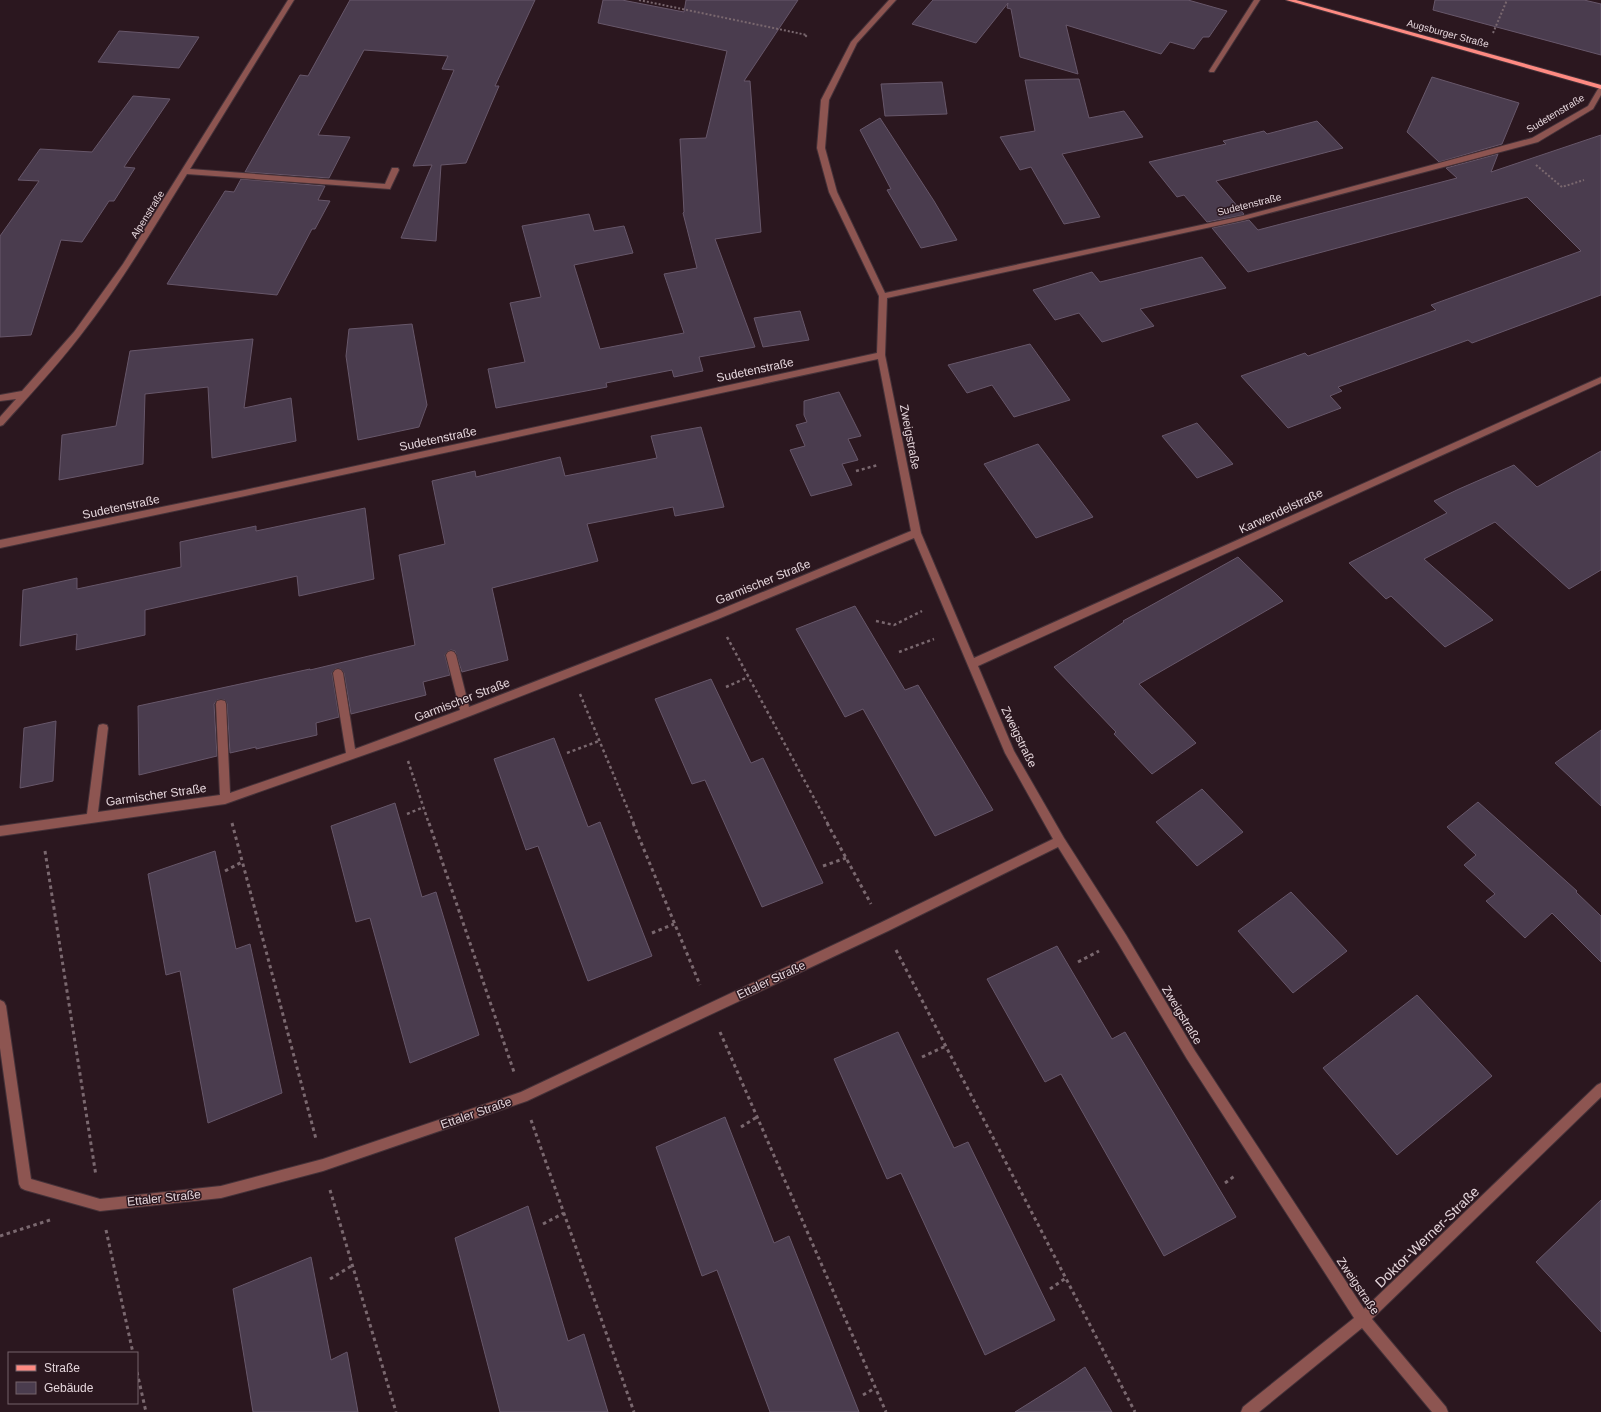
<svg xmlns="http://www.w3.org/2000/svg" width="1601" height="1412" viewBox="0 0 1601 1412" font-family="Arial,sans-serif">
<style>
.building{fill:#4a3c4e;stroke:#67576a}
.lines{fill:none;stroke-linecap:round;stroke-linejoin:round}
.minor-casing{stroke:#453239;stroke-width:2}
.major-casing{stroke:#453239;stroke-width:2}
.path-far2{stroke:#7a686f;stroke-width:2;stroke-dasharray:2 2;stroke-linecap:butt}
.path-far1{stroke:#7a686f;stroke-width:2.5;stroke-dasharray:3 3;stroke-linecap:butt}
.path{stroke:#7a686f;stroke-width:3;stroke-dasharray:3.5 3.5;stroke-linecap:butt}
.minor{fill:#8d5551;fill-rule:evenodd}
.major{fill:#fe8a82;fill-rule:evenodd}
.labels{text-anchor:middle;stroke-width:3;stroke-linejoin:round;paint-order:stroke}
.far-street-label{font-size:10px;fill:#e5d6dc;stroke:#2b171f}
.street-label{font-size:12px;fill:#e5d6dc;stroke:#2b171f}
.near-street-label{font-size:14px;fill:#e5d6dc;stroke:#2b171f}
</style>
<rect width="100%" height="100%" fill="#2b171f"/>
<path class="building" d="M350 0H535L495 86H499L466 163 441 165 436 241 401 238 432 165 413 166 454 70 442 69 448 56 364 50 318 135 350 137 329 178 245 172 300 75 308 76Z
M603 0H622L684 12 686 0H798L744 81H750L761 232 715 239 755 347 699 357 703 371 674 377 672 370 606 383 607 387 496 408 488 369 525 362 510 303 541 297 522 226 589 214 594 231 624 226 633 253 574 265 600 349 684 333 664 274 697 268 683 213 684 212 680 139 706 138 727 51 598 23Z
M933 0H1188L1227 11 1209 37H1203L1194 49 1170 42 1161 54 1066 25 1078 74 1020 57 1011 9 1007 8 1008 3 976 43 912 24Z
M1435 0H1584L1601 4V55L1433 10Z
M119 31 199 37 179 68 98 62Z
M1432 77 1519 103 1502 144 1439 162 1407 132Z
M1079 79 1089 118 1124 111 1143 137 1062 154 1100 217 1064 224 1031 167 1020 170 1000 137 1035 131 1025 80Z
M942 82 947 114 885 116 881 84Z
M133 96 170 99 124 167 135 168 114 201H109L82 242 61 240 31 335 0 337V236L39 181 18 180 40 149 92 152Z
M880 118 934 201 957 240 921 248 887 190 891 189 860 130Z
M1317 121 1343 148 1216 181 1244 214 1243 215 1207 222 1184 195 1177 197 1149 162 1226 144 1223 141 1264 131 1267 134Z
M1601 135V295L1472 343 1468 340 1338 387 1342 391 1330 396 1341 408 1288 428 1241 376 1305 353 1308 356 1436 310 1431 305 1581 251 1527 197 1248 272 1212 228 1249 220 1258 230 1457 178 1446 168 1498 154 1491 172Z
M241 179 325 186 318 200 330 201 315 229H312L277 295 167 284 225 191 234 192Z
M1202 257 1226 288 1140 309 1154 326 1102 342 1079 313 1055 320 1033 290 1092 272 1100 282Z
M800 311 809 340 763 347 754 318Z
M412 324 427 405 419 427 358 440 346 356 349 329Z
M253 339 244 408 291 398 296 441 212 458 208 387 145 394 143 464 59 480 62 435 116 426 130 351Z
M1030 344 1070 400 1014 417 992 385 967 393 948 365Z
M839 392 861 436 848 439 858 460 842 464 852 485 811 496 790 450 805 446 796 425 807 422 804 415V401Z
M1197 423 1233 464 1197 478 1162 436Z
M701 427 724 507 675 516 673 507 587 524 598 561 492 588 508 660 462 672 455 651 451 650 448 651 445 655 450 675 423 682 426 695 351 714 344 673 341 669H335L332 673 339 717 316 723 317 735 256 749V747L230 753 227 704 225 700H217L214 704 217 756 139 775 138 706 310 669V670L415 645 399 555 445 544 432 481 475 471 476 477 560 457 565 476 657 458 651 436Z
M1038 444 1093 517 1036 538 984 464Z
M1601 451V570L1569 589 1495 522 1424 559 1493 620 1445 647 1391 596 1386 599 1349 563 1447 513 1434 501 1459 489 1514 465 1537 487Z
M365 508 374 579 299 596 297 576 145 610V635L76 650 77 634 20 646 23 590 77 578V589L181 567 180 542 256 526V531Z
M1238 557 1283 601 1139 684 1196 743 1152 774 1114 734 1116 732 1054 667 1124 622 1123 621Z
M855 606 905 690 918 685 993 810 935 836 863 709 845 717 796 629Z
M711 679 751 763 763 758 823 883 762 907 705 780 692 784 655 699Z
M56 721 53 781 20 788 24 728Z
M1601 730V806L1555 763Z
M554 738 588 827 600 822 652 956 588 981 538 846 526 850 494 759Z
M1202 789 1243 832 1197 866 1156 822Z
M1478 802 1577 891 1576 892 1601 916V962L1552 913 1525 938 1486 901 1495 894 1464 865 1476 855 1447 827Z
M395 803 422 897 436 892 479 1035 410 1063 370 918 356 922 331 826Z
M215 851 236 949 250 944 282 1093 208 1123 180 971 166 975 148 874Z
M1291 892 1347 951 1293 993 1238 931Z
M1057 946 1112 1039 1125 1032 1236 1217 1164 1256 1061 1074 1045 1082 987 979Z
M1417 995 1492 1076 1397 1155 1323 1068Z
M898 1032 954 1148 968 1142 1055 1320 985 1355 901 1173 887 1179 834 1059Z
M725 1117 774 1243 789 1236 859 1412H770L717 1270 702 1276 656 1147Z
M1601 1200V1332L1536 1262Z
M528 1206 568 1341 584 1334 608 1412H500L455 1238Z
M311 1257 331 1360 347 1352 358 1412H253L233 1289Z
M1085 1367 1112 1412H1015L1066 1380Z"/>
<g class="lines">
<defs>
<path id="minor" d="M288 0H294L190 169 385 184 392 168H398L399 170 390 189 187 174C153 229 120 285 80 336 56 367 29 396 3 425L0 426V417L16 399 0 401V395L22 391 74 332 123 264Z
M889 0H896L857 43 829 100 825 148 837 192 885 293 1243 216 1532 138 1588 106 1598 89 1601 87V95L1593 109 1538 142 1243 220 887 298 885 355 921 533 974 658 1601 377V383L978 666 1014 751 1064 838 1126 935 1195 1051 1364 1309 1597 1085 1601 1083V1097L1372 1319 1446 1407 1448 1412H1432L1362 1328 1259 1412H1241L1243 1407 1354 1318 1187 1059 1118 943 1058 847 888 931 527 1101 323 1171 221 1198 100 1211 25 1190 21 1188 19 1184 0 1048V1000L4 1002 6 1006 31 1179 100 1199 221 1186 323 1159 521 1092 880 923 1053 839 1005 753 914 538 718 619 470 716 401 742 225 804 0 836V826L87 814 98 728 99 725 103 724 107 725 108 728 98 812 220 795 216 704 217 701 221 700 225 701 226 704 230 793 346 753 333 673 335 670 338 669 341 670 343 673 355 749 460 710 446 655 448 652 451 651 454 652 456 655 469 707 712 613 911 531 878 359 245 496 0 548V540L245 490 877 353 879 296 829 192 817 148 821 100 851 42Z
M1254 0H1260L1214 72H1210L1209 71Z"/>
<path id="major" d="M1286 0H1296L1601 85V89Z"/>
</defs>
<use href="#minor" class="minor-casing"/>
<use href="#major" class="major-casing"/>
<path class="path-far2" d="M639 0 807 35 805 37
M1493 33 1507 0
M1536 165 1562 187 1584 180"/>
<path class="path-far1" d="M856 471 878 465
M876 621 894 625 922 611
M727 637 828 824
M899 652 934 639
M726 687 748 677
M580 694 634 824
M567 753 599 741
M408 761 429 824
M407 814 424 807"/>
<path class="path" d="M232 823 316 1139
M429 823 514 1072
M633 823 700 985
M827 823 871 904
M45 851 96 1176
M823 866 846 858
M225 871 242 862
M652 933 674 924
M896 950 1135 1412
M1078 962 1099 951
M720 1032 886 1412
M922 1057 946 1046
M531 1120 634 1412
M741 1127 757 1117
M1225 1183 1236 1175
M330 1190 396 1412
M543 1224 564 1213
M106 1230 133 1353
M0 1236 50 1220
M330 1279 353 1265
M1050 1289 1066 1278
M137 1372 146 1412
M863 1395 875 1388"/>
<use href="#minor" class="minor"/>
<use href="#major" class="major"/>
</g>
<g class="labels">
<g class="far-street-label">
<text transform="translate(1448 33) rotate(15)" y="4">Augsburger Straße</text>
<text transform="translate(1555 113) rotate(-31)" y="4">Sudetenstraße</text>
<text transform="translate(1249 204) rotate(-14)" y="4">Sudetenstraße</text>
<text transform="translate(147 214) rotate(-58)" y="4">Alpenstraße</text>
</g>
<g class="street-label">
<text transform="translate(755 370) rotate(-12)" y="4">Sudetenstraße</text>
<text transform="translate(910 437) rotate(79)" y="4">Zweigstraße</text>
<text transform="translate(438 439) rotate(-12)" y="4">Sudetenstraße</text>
<text transform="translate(121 507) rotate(-12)" y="4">Sudetenstraße</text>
<text transform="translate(1281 511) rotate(-25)" y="4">Karwendelstraße</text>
<text transform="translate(763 582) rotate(-22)" y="4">Garmischer Straße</text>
<text transform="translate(462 700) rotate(-21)" y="4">Garmischer Straße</text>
<text transform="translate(1019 737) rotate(64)" y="4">Zweigstraße</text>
<text transform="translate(156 795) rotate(-8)" y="4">Garmischer Straße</text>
<text transform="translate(771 980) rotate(-25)" y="4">Ettaler Straße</text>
<text transform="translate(1182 1015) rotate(59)" y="4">Zweigstraße</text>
<text transform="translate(476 1113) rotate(-19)" y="4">Ettaler Straße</text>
<text transform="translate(164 1198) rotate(-6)" y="4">Ettaler Straße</text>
<text transform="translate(1358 1286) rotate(56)" y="4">Zweigstraße</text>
</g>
<g class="near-street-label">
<text transform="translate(1427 1237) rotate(-44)" y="5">Doktor-Werner-Straße</text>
</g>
</g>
<rect x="8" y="1352" width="130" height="52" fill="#2b171f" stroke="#75636b"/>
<rect x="16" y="1365" width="20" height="6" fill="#fe8a82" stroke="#75636b"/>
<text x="44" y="1372" font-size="12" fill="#e5d6dc">Straße</text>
<rect x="16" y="1382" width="20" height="12" fill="#4a3c4e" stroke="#75636b"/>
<text x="44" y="1392" font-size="12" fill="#e5d6dc">Gebäude</text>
</svg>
